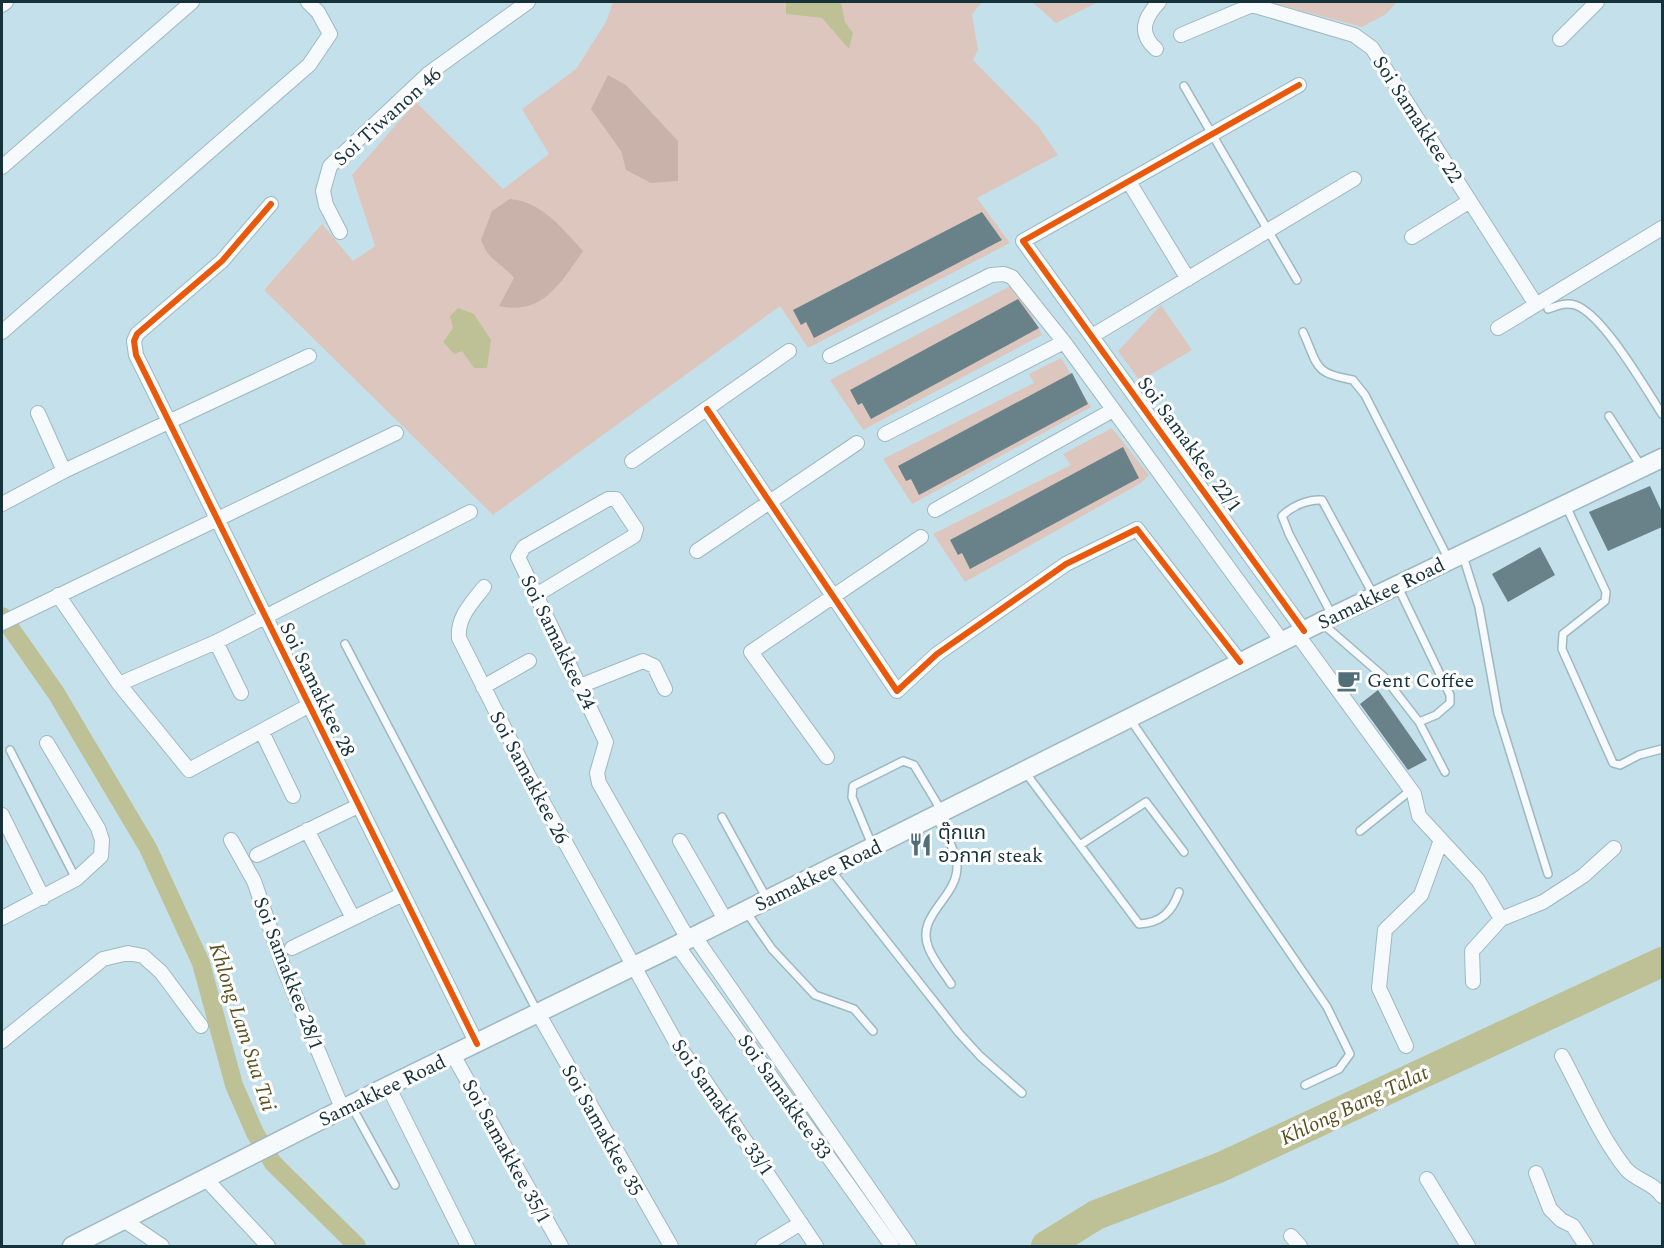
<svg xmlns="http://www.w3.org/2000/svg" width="1664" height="1248" viewBox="0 0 1664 1248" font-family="Spectral,'Noto Sans Thai',serif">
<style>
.green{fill:#ddc6bd;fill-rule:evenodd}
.forest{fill:#c8b2a9}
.water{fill:#bec095}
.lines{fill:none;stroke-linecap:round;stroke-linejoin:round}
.canal{stroke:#bec095;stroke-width:18}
.river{stroke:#bec095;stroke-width:30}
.building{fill:#698189}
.lane-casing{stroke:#9eb8c1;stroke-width:10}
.street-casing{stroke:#9eb8c1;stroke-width:16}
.secondary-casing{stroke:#9eb8c1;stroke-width:21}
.lane{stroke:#f6fafc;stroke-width:7}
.street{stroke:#f6fafc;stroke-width:14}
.secondary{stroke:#f6fafc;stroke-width:18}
.cycleway-casing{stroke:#fff;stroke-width:10}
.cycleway{stroke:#e8590c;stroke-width:6}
.labels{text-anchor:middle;stroke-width:6;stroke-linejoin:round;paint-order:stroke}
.street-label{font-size:20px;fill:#15323b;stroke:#fff}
.poi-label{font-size:20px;fill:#15323b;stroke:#fff;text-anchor:start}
.water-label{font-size:21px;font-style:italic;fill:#59521f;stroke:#fff}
</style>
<rect width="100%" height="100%" fill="#c4e1eb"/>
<path class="green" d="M613 2H786V14L822 18 849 48 853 33 845 22 841 2H982L972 14 978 50 973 60 1038 126 1058 155 977 198 1010 243 808 348 780 306 493 515 264 290 322 224 353 261 375 246 352 175 416 102 503 189 549 154 522 109 576 69 606 22ZM626 85 678 141 651 182 626 170 621 151ZM503 265 569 272 555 286 514 278ZM453 328 454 354 443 342Z
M1032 2H1098L1056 23Z
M1269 2H1397L1386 14 1362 27Z
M1014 284 1023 297 1042 335 863 430 830 380Z
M1161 305 1192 350 1140 381 1118 351Z
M1061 358 1091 407 912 504 883 459 1034 383 1029 374Z
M1112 428 1149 475 1141 483 965 582 933 534 1071 465 1063 454Z"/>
<path class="forest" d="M608 75 626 85 678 141V181L651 183 626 170 621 151 591 109Z
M510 199C541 201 563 229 583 251 561 283 542 316 499 306L514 278C500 261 489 262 481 240L492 211Z"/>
<path class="water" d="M786 2H841L845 22 853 33 849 49 822 18 786 14Z
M458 308 474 314 491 340 487 368H474L462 351 454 354 443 342 453 328 450 316Z"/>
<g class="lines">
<path class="canal" d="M2 616 56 693 148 848 201 963 234 1085 255 1133 273 1163 357 1246"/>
<path class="river" d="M1046 1246 1096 1215 1221 1167 1662 962"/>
</g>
<path class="building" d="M982 212 1002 240 814 338 806 322 801 325 793 310Z
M1018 299 1039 328 871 419 862 403 858 405 850 390Z
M1072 373 1088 404 919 495 911 479 906 481 898 466Z
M1123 447 1139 478 970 569 962 553 958 555 950 540Z
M1650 486 1662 512V527L1608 551 1589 512Z
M1540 547 1555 575 1508 602 1492 574Z
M1378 690 1427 760 1408 770 1360 704Z"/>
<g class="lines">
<defs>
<path id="lane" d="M1184 86 1297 280
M1548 309C1557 306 1565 302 1575 305 1603 314 1645 388 1662 414
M1303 332C1319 367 1313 373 1353 380L1365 395 1449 560
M1609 416 1641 466
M1566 506 1606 592 1605 601 1563 634 1562 649 1613 763 1620 765 1639 755 1662 749
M1463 556 1479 607 1498 713 1548 874
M1332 615 1289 534 1282 516C1292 506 1308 499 1322 500L1373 594
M1323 624 1384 677 1419 722 1436 715 1450 703V695L1398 587
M345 644 537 1011
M1130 719 1327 1007 1350 1054 1339 1069 1305 1085
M1419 722 1445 772
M10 750 76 879
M1025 772 1139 924C1161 923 1172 912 1179 892
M936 816C942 830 957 851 957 866 958 898 914 915 929 949 934 961 944 973 951 984
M722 817 767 899
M1360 831 1411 790
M872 845 852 797 853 786 903 761 914 765 941 810
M1080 845 1146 802 1184 852
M830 869 959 1033 980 1056 1022 1093
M747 913 772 949 815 995 854 1009 873 1031
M352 1107 395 1185"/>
<path id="street" d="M2 5 6 2
M1181 35 1252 5 1354 35 1372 48 1535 303
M1560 39 1597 2
M1156 49C1138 33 1144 18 1159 2
M1299 85 1023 241 1304 631
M2 167 192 2
M1129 182 1188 279
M271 204 222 261 137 334 134 341 136 355 477 1044
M340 232 326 205 323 191 330 166 428 74 528 2
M1412 237 1470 201
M1498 328 1662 228
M2 332 309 65 330 34 318 12 308 2
M1092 336 1354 179
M830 356 991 275 1004 274 1012 277 1064 342 1282 641
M707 409 897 691 937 654 1066 564 1137 529 1240 662
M38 413 64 471
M885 434 1064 342
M632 461 789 351
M2 504 64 471 309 356
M935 510 1113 410
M697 551 857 443
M484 587C472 603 457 617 459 638L528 775 678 1046 703 1078 816 1246
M58 595 119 684 189 770 308 706
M536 595 634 536 636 529 616 499H608L524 547 518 557 606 742 597 773 599 783 688 939
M2 623 396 433
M1297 634 1414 794 1419 816 1478 880 1501 919
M216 642 241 693
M119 684 216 642 470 512
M580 686 643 661 654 666 665 689
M483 687 529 661
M262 732 293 796
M827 757 751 652 921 537
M2 815 43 898
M307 830 353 918
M231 840 254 881 285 971 342 1108
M680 841 726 921
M257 855 358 806
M2 918 76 879 101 856 102 840 98 828 47 743
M695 937 909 1246
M677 945 892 1246
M292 948 401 895
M1473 982 1472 951 1501 919 1543 902 1583 876 1614 848
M538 1013 671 1246
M2 1041 103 959 128 953 143 956 161 972 201 1026
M1406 1046 1379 988 1385 930 1421 895 1441 840
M453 1055 561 1246
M1562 1056C1582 1093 1600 1136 1626 1169 1637 1181 1654 1183 1662 1196
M388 1086 468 1246
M1536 1173 1550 1209 1561 1220 1573 1226 1586 1246
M205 1178 268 1246
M1427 1179 1468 1246
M125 1221 162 1246
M1291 1236 1300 1246
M763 1246 801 1223"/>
<path id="secondary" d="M72 1246 388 1086 677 945 1321 622 1662 458"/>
</defs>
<use href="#lane" class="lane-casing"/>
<use href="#street" class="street-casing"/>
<use href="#secondary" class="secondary-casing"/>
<use href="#lane" class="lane"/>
<use href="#street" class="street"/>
<use href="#secondary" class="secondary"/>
<defs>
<path id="cycleway" d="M1299 85 1023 241 1304 631
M271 204 222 261 137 334 134 341 136 355 477 1044
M707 409 897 691 937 654 1066 564 1137 529 1240 662"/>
</defs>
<use href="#cycleway" class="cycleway-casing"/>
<use href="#cycleway" class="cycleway"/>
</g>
<defs>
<symbol id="cafe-bare" viewBox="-9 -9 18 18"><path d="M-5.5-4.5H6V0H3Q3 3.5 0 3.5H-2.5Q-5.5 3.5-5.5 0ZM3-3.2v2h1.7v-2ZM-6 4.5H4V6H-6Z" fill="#526f79" stroke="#fff" stroke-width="2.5" paint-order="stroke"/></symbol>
<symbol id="restaurant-bare" viewBox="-9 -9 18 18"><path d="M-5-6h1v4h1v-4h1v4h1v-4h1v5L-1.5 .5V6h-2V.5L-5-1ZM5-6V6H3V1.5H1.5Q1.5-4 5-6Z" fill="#526f79" stroke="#fff" stroke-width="2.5" paint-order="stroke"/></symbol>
</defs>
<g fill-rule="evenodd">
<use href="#cafe-bare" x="1332" y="664" width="33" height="33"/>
<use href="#restaurant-bare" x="904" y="828" width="33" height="33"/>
</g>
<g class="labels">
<g class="street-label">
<text transform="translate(387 116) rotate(-42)" y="7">Soi Tiwanon 46</text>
<text transform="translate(1418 119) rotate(57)" y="7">Soi Samakkee 22</text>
<text transform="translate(1190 444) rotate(54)" y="7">Soi Samakkee 22/1</text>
<text transform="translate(1381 593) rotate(-26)" y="7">Samakkee Road</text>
<text transform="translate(559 642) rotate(64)" y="7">Soi Samakkee 24</text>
<text transform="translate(318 689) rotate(64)" y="7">Soi Samakkee 28</text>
<text transform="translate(530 777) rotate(62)" y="7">Soi Samakkee 26</text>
<text transform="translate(818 875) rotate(-26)" y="7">Samakkee Road</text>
<text transform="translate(289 973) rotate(69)" y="7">Soi Samakkee 28/1</text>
<text transform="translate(382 1090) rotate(-26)" y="7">Samakkee Road</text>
<text transform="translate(785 1096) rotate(55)" y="7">Soi Samakkee 33</text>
<text transform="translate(723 1107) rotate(55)" y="7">Soi Samakkee 33/1</text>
<text transform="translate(603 1130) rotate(61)" y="7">Soi Samakkee 35</text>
<text transform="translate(507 1151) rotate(61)" y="7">Soi Samakkee 35/1</text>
</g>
<g class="poi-label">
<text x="1367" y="687">Gent Coffee</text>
<text x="938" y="839">ตุ๊กแก<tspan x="938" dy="23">อวกาศ steak</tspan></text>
</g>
<g class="water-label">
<text transform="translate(243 1027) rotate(72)" y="7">Khlong Lam Sua Tai</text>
<text transform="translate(1354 1105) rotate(-25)" y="7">Khlong Bang Talat</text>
</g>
</g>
<rect width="1664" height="1248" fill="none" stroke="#15323b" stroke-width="6"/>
</svg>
